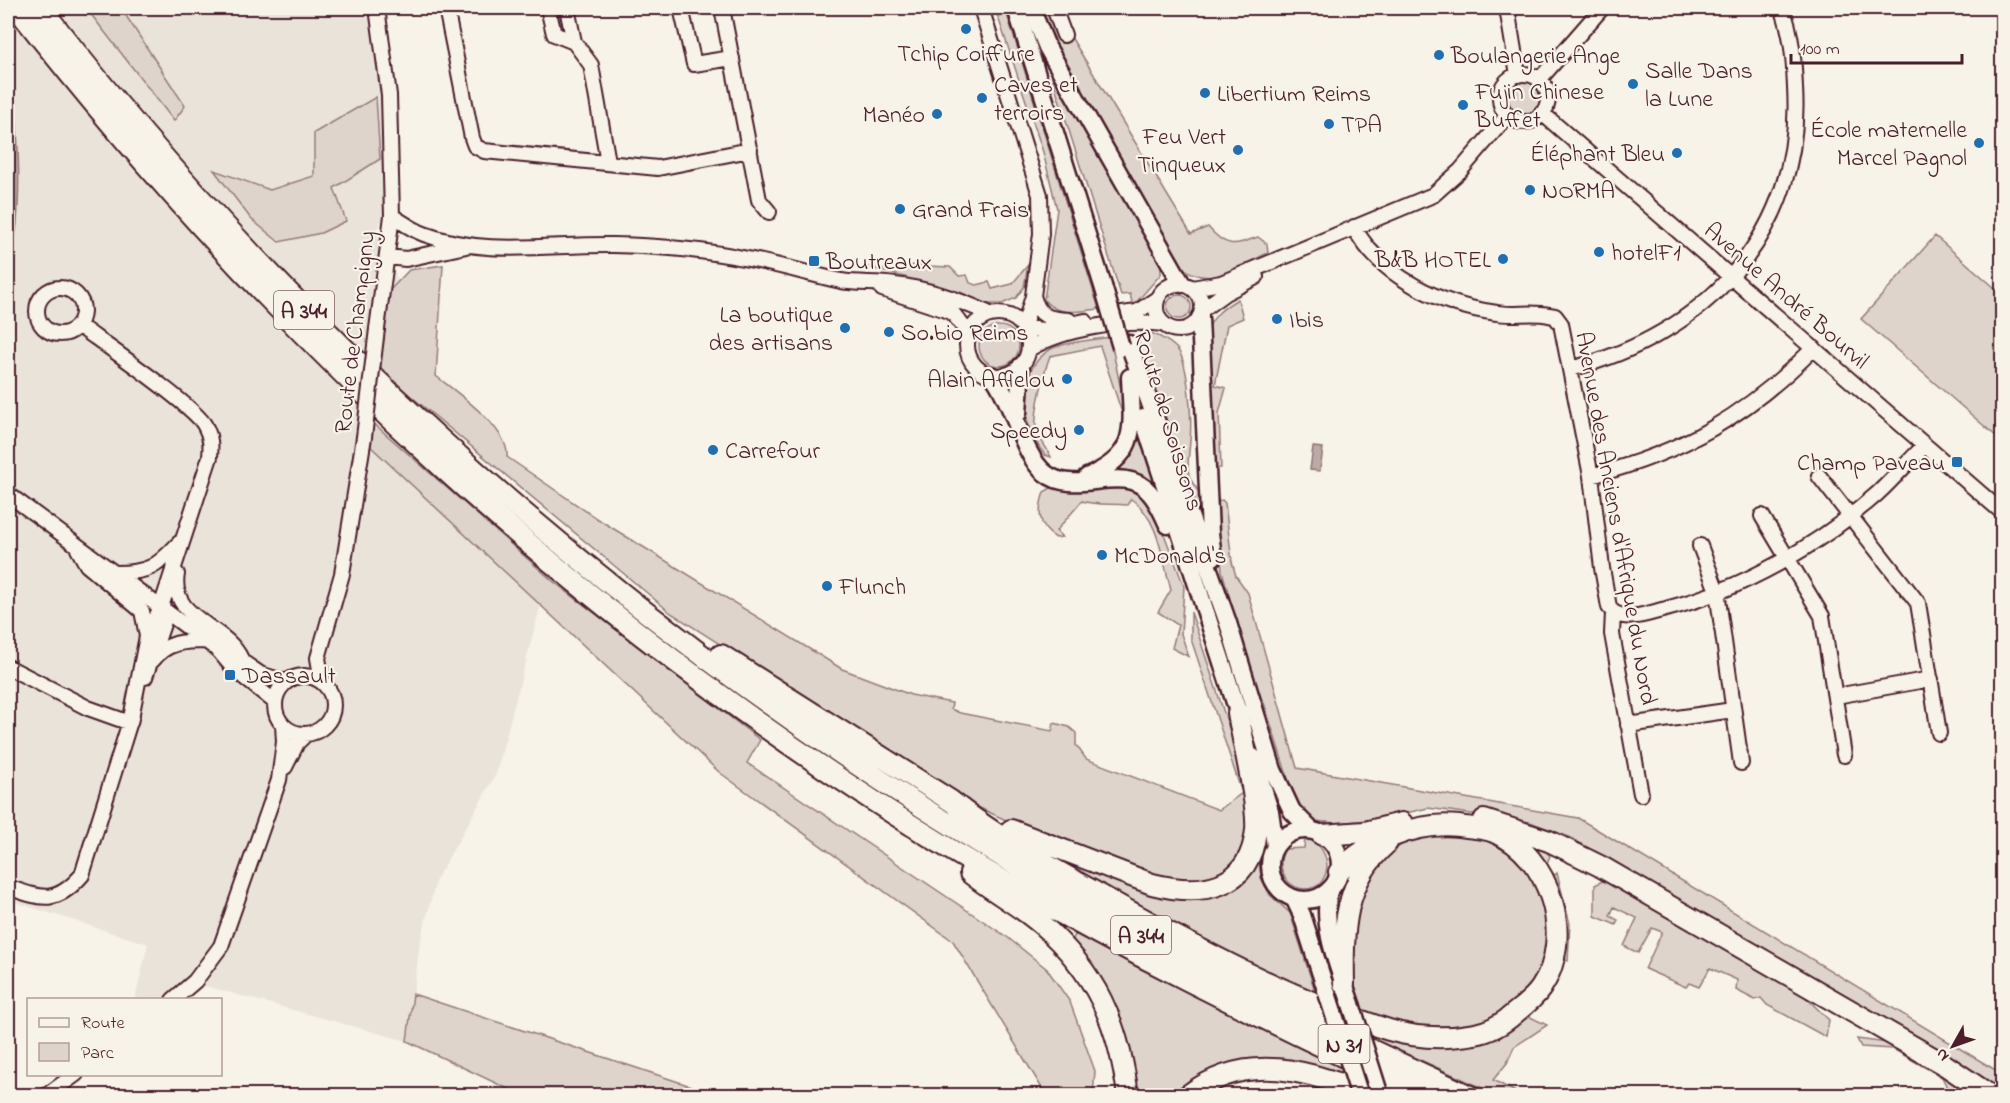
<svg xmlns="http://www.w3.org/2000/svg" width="2010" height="1103" viewBox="0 0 2010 1103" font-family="'Indie Flower',sans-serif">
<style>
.built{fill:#eae3da}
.green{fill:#ded4cc;stroke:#947a7c;stroke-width:1.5}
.water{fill:#bcaaa7;stroke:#8e7275;stroke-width:1.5}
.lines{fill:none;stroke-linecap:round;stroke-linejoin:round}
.minor-casing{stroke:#4a1f2b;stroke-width:18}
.major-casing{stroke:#4a1f2b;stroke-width:21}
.highway-casing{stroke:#4a1f2b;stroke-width:24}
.minor{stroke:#f7f3e8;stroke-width:14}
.major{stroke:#f7f3e8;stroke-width:16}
.highway{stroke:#f7f3e8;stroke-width:20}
.minor-bridge-casing{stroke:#4a1f2b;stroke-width:18;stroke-linecap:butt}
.major-bridge-casing{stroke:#4a1f2b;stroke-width:21;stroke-linecap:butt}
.minor-bridge{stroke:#f7f3e8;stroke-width:14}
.major-bridge{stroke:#f7f3e8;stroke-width:16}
.poi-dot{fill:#1f6fb2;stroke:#f7f3e8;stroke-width:2}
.labels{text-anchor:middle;stroke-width:4.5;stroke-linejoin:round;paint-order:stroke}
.shield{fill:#f7f3e8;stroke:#7e5f64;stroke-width:1.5}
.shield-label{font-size:22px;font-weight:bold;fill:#4a1f2b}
.poi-label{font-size:24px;fill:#4a1f2b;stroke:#f7f3e8;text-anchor:start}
.street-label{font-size:24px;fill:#4a1f2b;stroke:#f7f3e8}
</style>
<rect width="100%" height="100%" fill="#f7f3e8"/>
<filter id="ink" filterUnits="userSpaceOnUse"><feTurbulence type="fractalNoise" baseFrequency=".0167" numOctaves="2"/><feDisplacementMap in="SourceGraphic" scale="12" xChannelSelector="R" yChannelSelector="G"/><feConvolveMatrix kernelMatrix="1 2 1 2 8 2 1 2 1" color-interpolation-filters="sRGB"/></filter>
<g filter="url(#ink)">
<path class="built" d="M8 8H376L401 188 375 232 398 280 394 382 541 604 496 774 436 880 420 943 407 1041 205 986 186 999H135L148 944 8 900Z"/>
<path class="green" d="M86 8H121L185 106 174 121Z
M995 8H1005L1099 309C1079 311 1058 317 1044 300L1057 209 1043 152Z
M1038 8H1047L1056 35 1071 37 1191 234 1208 227C1226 248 1233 246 1258 237L1267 244 1268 253C1237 267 1207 292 1179 264L1053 41Z
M1043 48 1161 259V274L1133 306 1130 294 1121 295Z
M1508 98a17 17 0 1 1 34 0a17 17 0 1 1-34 0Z
M376 97 380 159 334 188 346 221 321 233 279 242 251 219 214 170 270 190 314 176V133Z
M1935 236 2002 294V433L1998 438 1861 319Z
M443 265 436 376C456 392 510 429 507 457L596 518 842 669 911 695 952 703 951 709 960 713 1052 731 1054 723 1069 727 1076 733V745L1086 759 1219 810 1242 793 1191 639V612L1245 777 1247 820 1244 844 1236 860 1224 873 1188 884 1160 879 1036 834 965 801 671 613 394 382 380 367 390 290 409 270Z
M903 265 950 267 959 276 967 275 970 283 977 285 989 282 992 289 1012 284 1028 265 1024 287 1016 298 1002 304H984L960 292 867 267 888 270Z
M1167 307a12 12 0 1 1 24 0a12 12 0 1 1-24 0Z
M1238 299 1243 318 1227 325 1215 385 1226 388 1219 413 1221 468 1216 469 1205 337C1211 318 1220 309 1238 299Z
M979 346a20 20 0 1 1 40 0a20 20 0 1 1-40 0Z
M1140 329C1153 334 1167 338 1177 349 1189 362 1192 421 1190 441 1188 468 1183 475 1203 496V525L1199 526 1145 357 1148 355Z
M1110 337 1128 423 1119 445 1125 422 1100 346 1050 356C1045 368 1034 414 1036 427 1038 439 1047 447 1051 457L1045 455C1020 425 1013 372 1051 349 1064 342 1095 340 1110 337Z
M372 422 554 582 760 740 747 763 1007 937 1047 969 1070 1002 1095 1071 1093 1095H1046L953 941 719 772 369 445Z
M1140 425 1161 491 1148 482 1123 475 1120 465Z
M1115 485 1137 490 1154 508 1184 586 1181 634 1189 657 1172 648 1178 625 1158 612 1171 590C1162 558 1159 518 1131 499L1127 505C1112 503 1096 506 1082 501L1056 531 1062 537 1056 538C1037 527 1038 510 1044 492L1054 486C1073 494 1095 488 1115 485Z
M1222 500 1225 503 1232 562 1236 576 1248 593 1297 768 1578 818 2002 1074V1095L1982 1078 1569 837 1530 822 1428 808 1379 819 1336 823 1315 821 1297 807 1264 703 1259 699 1222 571 1216 503Z
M1504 830 1537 841 1550 856 1547 863 1553 876 1557 873 1570 924 1568 961 1563 959 1565 933Z
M1449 832 1491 839 1524 861 1546 902 1549 947 1537 984 1493 1019 1475 1026H1407L1364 1014C1358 998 1352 981 1351 964 1348 899 1377 834 1449 832Z
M1305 837 1314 839C1326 853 1333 867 1320 884 1296 900 1271 873 1285 849L1304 848Z
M1264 838 1259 858 1261 878 1270 895 1290 913 1316 994 1262 972 1061 862 1064 859C1097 871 1189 918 1219 891 1235 876 1249 855 1264 838Z
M1606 879 1790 982 1829 1020 1826 1037 1767 1005 1761 998 1755 1000 1736 990 1737 980 1710 968 1699 987 1689 983 1686 987 1645 969 1662 932 1652 928 1638 953 1624 946 1637 918 1614 907 1610 916 1618 920 1616 925 1595 916V885Z
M1075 934 1340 1066 1344 1078 1287 1064 1180 1095H1134L1124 1036 1111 997 1072 942Z
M413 994 718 1095H521L407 1041Z
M1526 1015 1547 1025 1514 1047 1507 1063 1493 1080 1523 1096 1498 1095 1371 1038 1368 1029 1420 1040Z
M1857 1039 1895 1044 1981 1095H1955L1949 1092 1942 1077 1893 1049 1861 1047Z"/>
<path class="water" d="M8 66C19 100 25 233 8 263Z
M1313 447 1323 448 1320 471 1310 470Z"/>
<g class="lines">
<defs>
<path id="minor" d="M377 8 389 95 392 216 377 329
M446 8 472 138 475 146 484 151 658 168 750 150
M548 8 554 34 574 42
M567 8 574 42 591 65 608 162
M681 8 694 64 732 58
M722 8 759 200 769 212
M981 8 1040 195 1041 234 1033 296 1024 326
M1054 8 1064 35
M1507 8 1518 75
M1500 98a24 24 0 1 1 48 0a24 24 0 1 1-48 0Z
M1539 80 1602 8
M1542 113 2002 512
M392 216C402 222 413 230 424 234 485 257 549 244 613 245 657 246 705 250 748 259 779 265 810 274 841 281 859 284 877 282 895 285 929 289 960 300 990 314
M1354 227C1380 277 1443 306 1497 313 1514 316 1532 311 1549 315L1555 316 1561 324 1591 476 1602 568 1609 607 1613 612 1612 634 1641 794
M388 257 406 259 466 246
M1156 307a23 23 0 1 1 46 0a23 23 0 1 1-46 0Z
M1192 288 1221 283 1433 195 1460 171 1507 116
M37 311a23 23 0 1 1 46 0a23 23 0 1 1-46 0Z
M882 289 952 312 969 334
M1033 296C1039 317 1048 319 1069 320
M1203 309 1225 293 1256 277
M967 345a31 31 0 1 1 62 0a31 31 0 1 1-62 0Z
M1115 315 1137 312 1158 298
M1025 328 1043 330 1085 321
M1029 349C1065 327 1124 320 1164 324
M1570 369C1704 336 1804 233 1795 88 1794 61 1792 33 1782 8
M1591 476C1684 452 1746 416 1814 348
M1819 476 1918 603 1939 733
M8 494 218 650 235 670 275 702
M1762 516 1822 616 1844 755
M1700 546 1717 591 1741 763
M78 549 87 565 142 611 147 636
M115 573C148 573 157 567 179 543
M177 574C169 620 225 624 241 659
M1613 612C1629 622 1649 613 1666 609 1743 589 1818 546 1877 494 1894 478 1909 461 1925 445
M234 656 260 674 286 682
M153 660C166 642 184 641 206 641
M8 667 88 708 130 723 147 636 161 607 210 457C211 446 211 437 205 426 195 406 101 342 78 325
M275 705a29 29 0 1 1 58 0a29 29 0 1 1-58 0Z
M145 677 164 621 161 607
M322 681 318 658 342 574 364 437
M1836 696 1931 679
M1628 725 1733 710
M285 767 297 743 306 734
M8 887C42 899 56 905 82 875L132 715
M173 1000 195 981 221 946 279 780 284 742 283 725
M46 1096 76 1074"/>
<path id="major" d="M1016 8 1103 286
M1031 8 1047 47 1182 284
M1200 318 1210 533 1213 557
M1129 344 1228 623 1273 770 1292 811 1312 831
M993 376C1014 403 1022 455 1045 473 1076 498 1123 461 1150 493 1158 502 1163 514 1168 525
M1018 413 1021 366
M1143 418 1242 724
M1087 477C1140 455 1132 427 1130 377
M1253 757 1270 811 1275 846
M1270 865a35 35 0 1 1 70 0a35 35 0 1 1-70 0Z
M1329 890C1321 930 1339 967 1351 1004
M1294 898 1302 915 1327 993"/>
<path id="highway" d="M17 8C277 341 591 630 953 851 1105 943 1266 1021 1427 1096
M41 8C320 367 668 665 1062 892 1193 968 1332 1032 1470 1096
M721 655 951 801C1005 844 1069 878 1129 911 1213 957 1298 1002 1389 1030 1416 1038 1447 1039 1475 1034 1491 1031 1504 1023 1515 1013 1524 1006 1535 997 1541 988 1575 938 1551 855 1494 832 1484 828 1469 828 1459 826 1418 821 1365 842 1339 872
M1484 820 1549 841 1600 866 1945 1065 1991 1096
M1011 830 1152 884C1200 896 1250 891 1256 830 1258 803 1243 743 1238 713
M1322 835 1365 832 1402 823
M970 873C992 891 1019 905 1041 924 1096 972 1119 1024 1128 1096
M1344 984C1343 930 1343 882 1387 843
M1187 1096C1248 1049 1309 1072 1374 1096"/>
</defs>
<use href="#minor" class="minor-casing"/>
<use href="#major" class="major-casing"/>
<use href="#highway" class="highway-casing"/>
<use href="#minor" class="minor"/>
<use href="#major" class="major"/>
<use href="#highway" class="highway"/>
<defs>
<path id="minor-bridge" d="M364 437 377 329"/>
<path id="major-bridge" d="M1103 286 1121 347
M1327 993 1360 1096
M1351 1004 1380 1096"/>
</defs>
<use href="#minor-bridge" class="minor-bridge-casing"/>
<use href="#major-bridge" class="major-bridge-casing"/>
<use href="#minor-bridge" class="minor-bridge"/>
<use href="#major-bridge" class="major-bridge"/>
</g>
</g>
<g class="poi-dot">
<circle cx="966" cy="29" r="6"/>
<circle cx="1439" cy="55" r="6"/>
<circle cx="1633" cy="84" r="6"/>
<circle cx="1205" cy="93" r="6"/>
<circle cx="982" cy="98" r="6"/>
<circle cx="1463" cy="105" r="6"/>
<circle cx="937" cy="114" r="6"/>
<circle cx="1329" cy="124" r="6"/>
<circle cx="1979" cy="143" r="6"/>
<circle cx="1238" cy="150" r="6"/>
<circle cx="1677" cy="153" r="6"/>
<circle cx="1530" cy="190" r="6"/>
<circle cx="900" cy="209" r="6"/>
<circle cx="1599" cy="252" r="6"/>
<circle cx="1503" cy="259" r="6"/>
<rect x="808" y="255" width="12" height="12" rx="3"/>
<circle cx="1277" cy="319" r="6"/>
<circle cx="845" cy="328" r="6"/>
<circle cx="889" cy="332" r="6"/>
<circle cx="1067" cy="379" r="6"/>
<circle cx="1079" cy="430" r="6"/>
<circle cx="713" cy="450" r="6"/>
<rect x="1951" y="456" width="12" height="12" rx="3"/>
<circle cx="1102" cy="555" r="6"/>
<circle cx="827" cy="586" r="6"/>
<rect x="224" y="669" width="12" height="12" rx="3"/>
</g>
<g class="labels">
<g class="shield">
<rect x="274" y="291" width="60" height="38" rx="4.5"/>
<rect x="1111" y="916" width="60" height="38" rx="4.5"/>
<rect x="1318.5" y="1025" width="51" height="38" rx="4.5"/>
</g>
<g class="shield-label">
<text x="304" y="318">A 344</text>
<text x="1141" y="943">A 344</text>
<text x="1344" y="1052">N 31</text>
</g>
<g class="poi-label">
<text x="966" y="61" text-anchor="middle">Tchip Coiffure</text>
<text x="1451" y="63">Boulangerie Ange</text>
<text x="1645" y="78">Salle Dans<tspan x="1645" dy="28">la Lune</tspan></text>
<text x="994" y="92">Caves et<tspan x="994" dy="28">terroirs</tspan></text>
<text x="1475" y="99">Fujin Chinese<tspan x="1475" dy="28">Buffet</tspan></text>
<text x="1217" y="101">Libertium Reims</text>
<text x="925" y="122" text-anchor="end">Manéo</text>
<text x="1341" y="132">TPA</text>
<text x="1967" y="137" text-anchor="end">École maternelle<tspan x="1967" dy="28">Marcel Pagnol</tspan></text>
<text x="1226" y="144" text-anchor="end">Feu Vert<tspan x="1226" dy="28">Tinqueux</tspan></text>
<text x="1665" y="161" text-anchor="end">Éléphant Bleu</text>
<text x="1542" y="198">NORMA</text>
<text x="912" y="217">Grand Frais</text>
<text x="1611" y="260">hotelF1</text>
<text x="1491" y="267" text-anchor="end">B&amp;B HOTEL</text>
<text x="826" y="269">Boutreaux</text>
<text x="833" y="322" text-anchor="end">La boutique<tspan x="833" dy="28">des artisans</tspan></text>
<text x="1289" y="327">Ibis</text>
<text x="901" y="340">So.bio Reims</text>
<text x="1055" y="387" text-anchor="end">Alain Afflelou</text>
<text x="1067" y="438" text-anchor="end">Speedy</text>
<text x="725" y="458">Carrefour</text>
<text x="1945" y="470" text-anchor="end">Champ Paveau</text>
<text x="1114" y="563">McDonald's</text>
<text x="839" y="594">Flunch</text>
<text x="242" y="683">Dassault</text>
</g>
<g class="street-label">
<text transform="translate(1787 295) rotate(41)" y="8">Avenue André Bourvil</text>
<text transform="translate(354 332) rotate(-83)" y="8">Route de Champigny</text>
<text transform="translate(1169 420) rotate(73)" y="8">Route de Soissons</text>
<text transform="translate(1617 518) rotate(80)" y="8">Avenue des Anciens d'Afrique du Nord</text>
</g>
</g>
<rect width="2010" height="1103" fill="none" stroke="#f7f3e8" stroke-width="30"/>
<rect x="15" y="15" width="1980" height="1073" fill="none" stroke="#4a1f2b" stroke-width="2" filter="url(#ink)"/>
<rect x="27" y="998" width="195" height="78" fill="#f7f3e8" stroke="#b29e9c" stroke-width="1.5"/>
<rect x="39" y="1018" width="30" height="9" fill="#f7f3e8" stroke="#b29e9c" stroke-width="1.5"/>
<text x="81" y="1028" font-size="18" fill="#4a1f2b">Route</text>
<rect x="39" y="1043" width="30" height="18" fill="#ded4cc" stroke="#b29e9c" stroke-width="1.5"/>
<text x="81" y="1058" font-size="18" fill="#4a1f2b">Parc</text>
<g transform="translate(1953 1046) rotate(230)" stroke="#f7f3e8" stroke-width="4.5" paint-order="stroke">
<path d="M0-4.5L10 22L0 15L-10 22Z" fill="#4a1f2b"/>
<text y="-9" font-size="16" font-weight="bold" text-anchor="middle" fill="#4a1f2b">N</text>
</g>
<path d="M1791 54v9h171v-9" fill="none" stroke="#4a1f2b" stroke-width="3"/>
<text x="1800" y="54" font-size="18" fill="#4a1f2b" stroke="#f7f3e8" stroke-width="4.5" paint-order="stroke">100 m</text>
</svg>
